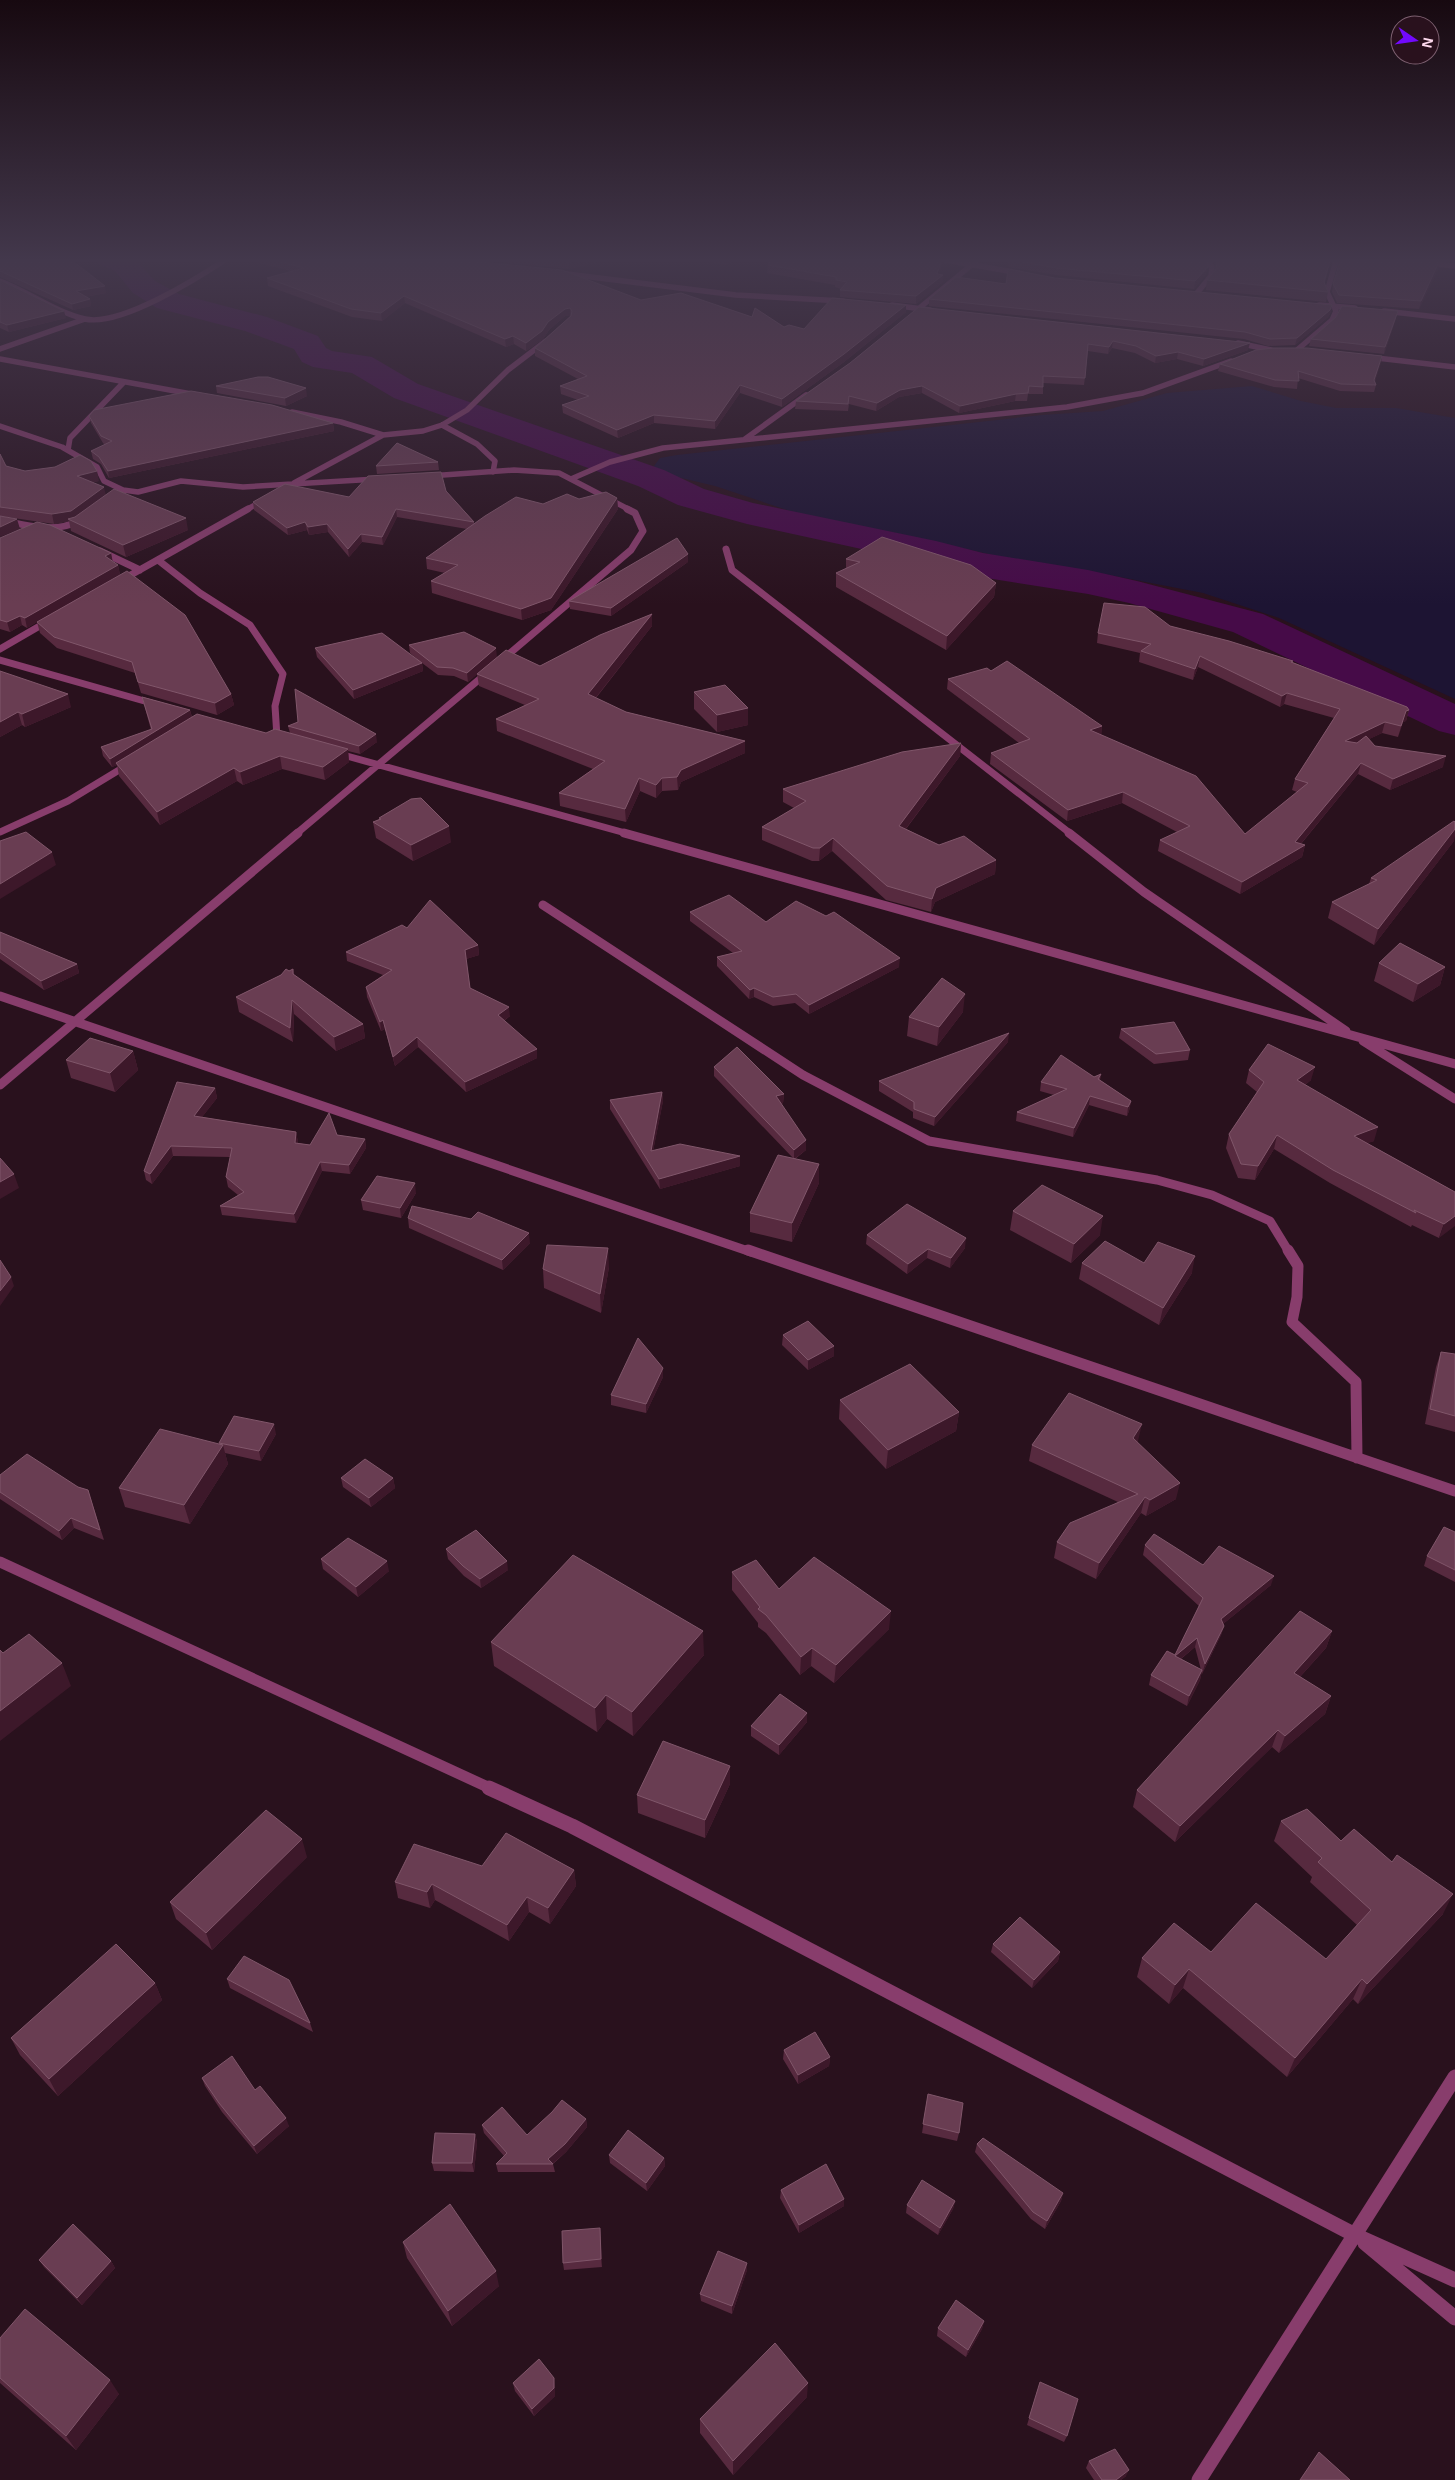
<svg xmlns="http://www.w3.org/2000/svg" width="1455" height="2480" viewBox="0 0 1455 2480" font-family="Arial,sans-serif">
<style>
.green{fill:#1d1433}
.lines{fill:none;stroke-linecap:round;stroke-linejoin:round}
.river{fill:#460b48;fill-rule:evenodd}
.minor-far4{stroke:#883d6c;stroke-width:5.5}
.minor-far3{stroke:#883d6c;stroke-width:7}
.minor-far2{stroke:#883d6c;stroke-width:9}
.minor-far1{stroke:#883d6c;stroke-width:11}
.minor{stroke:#883d6c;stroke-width:15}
.wall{fill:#572a3f;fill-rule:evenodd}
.shaded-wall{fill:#3d182a}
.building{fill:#693d52;stroke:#80566a}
</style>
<rect width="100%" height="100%" fill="#29111d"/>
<path class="green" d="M1252 386 1301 401 1336 408H1396L1455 418V699L1279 618 1203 593 1083 570 1010 559 891 532 811 518 715 486 660 473 654 466 660 458 677 455 1042 415 1103 411 1167 393Z"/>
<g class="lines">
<path class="river" d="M94 258H134L155 281 179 294 267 317 318 336 326 348 332 351 372 357 418 384 664 470 704 489 753 503 936 541 983 553 1088 570 1137 581 1263 614 1455 704V735L1439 731 1233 632 1129 603 1088 594 980 577 930 564 747 524 678 505 638 486 394 398 352 373 313 367 302 362 294 349 245 331 157 308 133 293 115 271 99 264Z"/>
<path class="minor-far4" d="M934 258 1019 273
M1319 261 1343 258
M1426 263 1455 266
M559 273 736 295 843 301
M0 281C29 292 55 312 85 319 120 327 198 278 228 258
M1197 293 1211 276 1212 267 1209 264 1213 258
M892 305 930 310
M1319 305 1355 308
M917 310 980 258
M1384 311 1455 319
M1238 343 1271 350
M0 349 85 319
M1297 350 1332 320 1336 311 1327 292 1336 261 1344 259
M1368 357 1455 367
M0 359 197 395
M292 412 341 422 383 435
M442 425 477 444 495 461 493 472
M0 426 62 447 97 467 104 481 123 490 138 492 181 481 243 487 377 479
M745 439 806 395
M68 450 70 438 124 382
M429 476 514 470 559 473 630 510
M571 479 610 462 663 448 1067 407 1143 393 1231 361
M294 483 383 435 423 431 442 425 467 410 508 370 546 341
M246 510 264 500"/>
<path class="minor-far3" d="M0 520C28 526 55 534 81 520
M726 549 732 570 1071 834
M100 551 140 570
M158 560 200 593 250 625 283 674 275 706 277 737
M120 581 248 509
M0 649 50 620
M0 660 155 704
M502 660 631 550 643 531 635 513 627 509
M336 753 629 834
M0 832 68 801 129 764
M296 834 488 672"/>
<path class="minor-far2" d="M624 833 1455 1064
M1069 833 1144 892 1346 1031
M543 905 803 1075 929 1141 1157 1180 1212 1195 1270 1221 1289 1252
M0 996 751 1252
M1363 1041 1455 1099
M0 1085 298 833"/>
<path class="minor-far1" d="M748 1250 1455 1491
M1288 1250 1298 1266 1297 1297 1292 1322 1356 1382 1357 1458
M0 1562 492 1789"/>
<path class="minor" d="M489 1788 572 1826 1355 2235 1455 2280
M1365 2243 1455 2318
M1199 2480 1455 2077"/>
</g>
<path class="wall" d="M0 258 106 293 85 297 90 299 91 306 73 310 0 277Z
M239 258H439L641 300 784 327 804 329 906 305V312L844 362 782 407 740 393 715 429 654 423 618 438 563 413 562 405 578 400 561 394 560 386 578 379 535 356V348L570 316H565L549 330 543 339 526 351 514 344 506 347 405 303 382 321 352 317 268 286 267 278 291 271Z
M460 258H614L569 269Z
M684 258H739L726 265Z
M943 258 942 264 939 274 943 275V282L916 304 840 297V290L841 289 835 287V285L767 273 768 265Z
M1008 258 1206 260V274L1194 289 1056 275 1008 267Z
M1217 258H1331L1325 283 1328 292 1326 302 1206 290 1207 280 1215 270Z
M1417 258H1443L1442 260Z
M1438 269 1419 309 1337 303 1332 292 1333 284Z
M1055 278 1331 312 1328 317 1295 345 1268 346 1244 339 929 306V299L1006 284Z
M0 280 66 318 9 332 0 328Z
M919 307 1248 350 1203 366 1177 359 1155 363 1135 353 1112 348 1108 354 1088 351 1084 385 1043 383V394H1028L1027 401H1015L959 413 922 393 899 397 876 411 849 404 848 411 795 409 796 401 850 363Z
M1396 318 1384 354 1309 346 1311 339Z
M1382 356 1375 381 1376 385 1374 392 1340 391 1298 378 1297 389 1274 387 1218 371 1220 364Z
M216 386 307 396 286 406 217 393Z
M89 416 333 423 334 431 109 478 101 464 93 459 91 451 105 445 103 443 91 423Z
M0 454 6 466 25 471 99 481 93 482 106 495 188 530 126 557 71 531 69 521 54 524 0 516Z
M438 462 439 470 377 474 376 466Z
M446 491 474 522V524L543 504 579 499 617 498 618 509 551 610 522 620 432 593 431 581 445 573 427 569 426 558 467 529 397 517 383 545 362 542 349 557 328 532 309 535 307 530 288 535 254 510 253 502Z
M0 538 111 553 112 561 118 565 120 575 231 694 234 705 217 715 141 693 135 673 57 648 40 633 37 622 27 628 22 625 10 632 0 629Z
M846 559 996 583 994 597 946 650 836 587V573L846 569Z
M688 562 611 616 570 609 569 601Z
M652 614V626L596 698 626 712 745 741V753L681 782 678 790 662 791 656 798 640 791 626 822 560 806 559 793 593 769 497 731 496 719 525 705 479 686 477 674 540 666Z
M1170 626 1293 661 1292 662 1409 710 1406 721 1403 722 1398 737 1382 733 1369 739 1375 746 1443 767 1390 790 1358 774 1301 844 1305 845 1302 857 1240 894 1158 851 1160 840 1177 832 1122 803 1067 821 990 764 991 753 1019 743 947 689 948 679 991 671 1102 726 1101 735 1245 834 1297 792 1292 790 1295 779 1334 718 1284 704 1280 707 1198 667 1193 680 1139 662 1140 653 1097 643 1098 633Z
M409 645 497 657 468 682 454 676 438 675 422 663 423 671 354 699 317 657 315 648 417 659 410 653Z
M0 671 71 707 25 727 22 725 0 737Z
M694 692 748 708V725L717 732 694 709Z
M142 697 190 710 192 717 266 733H290L288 726 377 742 360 754 348 751 349 762 325 780 282 769 243 785 237 781 160 825 119 776 117 765 112 767 103 756 101 747 151 730Z
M961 743 960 756 906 829 939 845 996 860 995 874 935 902 931 912 886 900 832 851 819 861H812L762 840V827L794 808 783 802V789Z
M379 818 451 842 413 861 376 838 373 822 379 819Z
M1454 841 1374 945 1328 918 1332 902 1369 884 1371 878Z
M690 912 766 922 899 967 809 1014 795 1003 773 1006 754 997 749 999 717 966V957L733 953 690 921Z
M407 928 478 945 479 955 466 959 470 988 510 1016 504 1021 537 1058 466 1092 418 1047 395 1066 385 1029 381 1031 367 997 366 987 383 975 347 961 346 952Z
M0 932 77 964 79 973 44 990 0 959Z
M1379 963 1445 967 1440 985 1413 1002 1374 981Z
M293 969 294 975 363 1024 365 1038 336 1051 294 1014 293 1042 239 1012 236 997Z
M963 1012 937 1046 907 1036 909 1017Z
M1121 1029 1190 1050 1188 1060 1154 1064 1119 1038Z
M1008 1042 934 1126 913 1118V1112L879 1091V1081Z
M133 1051 138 1070 115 1092 71 1078 66 1060Z
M714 1067 784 1094 783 1103 781 1104 806 1150 795 1159 819 1164V1183L792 1242 750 1232V1213L793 1158 714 1076Z
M1249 1070 1311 1080 1305 1085 1374 1141 1367 1143 1455 1192 1439 1238 1412 1225 1411 1227 1330 1183 1274 1149 1255 1180 1238 1178 1226 1148 1229 1134 1257 1092 1246 1083Z
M1101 1074 1100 1080 1131 1101 1129 1111 1127 1116 1089 1105 1073 1137 1016 1121 1017 1112 1054 1095 1040 1091 1041 1082 1094 1077Z
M215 1088 217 1098 202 1117 296 1132 298 1143 310 1145 337 1135 365 1139 366 1148 350 1174 322 1171 296 1223 222 1215 220 1206 238 1195 228 1187 226 1177 230 1157 173 1156 152 1184 146 1180 144 1171Z
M662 1092 663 1101 653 1151 740 1156V1166L660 1189 610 1109V1100Z
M416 1193 401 1218 363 1210 361 1200Z
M1013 1211 1100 1235 1071 1263 1010 1230Z
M408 1218 530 1243 503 1270 409 1228Z
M867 1235 965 1248 950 1268 927 1258 907 1274 866 1244Z
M1082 1263H1144L1192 1273 1159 1325 1079 1279Z
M609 1267 601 1313 544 1288 543 1269Z
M783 1335 834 1356 808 1370 782 1345Z
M1441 1352 1455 1354V1432L1425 1424 1436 1367Z
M663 1368V1377L646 1413 611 1405V1395Z
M840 1400 959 1412 956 1431 886 1469 839 1419Z
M276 1434 261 1461 225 1453 228 1464 190 1524 125 1507 119 1488 219 1444V1443Z
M1138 1441 1137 1442 1176 1499 1146 1516 1141 1513 1096 1579 1054 1558 1057 1542 1118 1502 1029 1461 1032 1445Z
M0 1475 78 1487 88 1490 104 1540 74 1528 62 1540 0 1499Z
M341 1478H393L395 1488 371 1507 343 1487Z
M1455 1532V1582L1424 1566 1427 1556Z
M1145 1545 1203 1565 1271 1585 1223 1624 1224 1626 1221 1635 1202 1674V1671L1200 1680 1187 1706 1149 1685 1151 1675 1175 1655 1199 1606 1143 1555ZM1195 1647 1201 1670 1181 1659Z
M446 1549 508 1570 481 1588 464 1576 448 1559Z
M321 1559 389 1571 358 1597 323 1569Z
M732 1572 779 1589 889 1629 834 1683 811 1666 800 1675 766 1633 758 1627V1623L732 1590Z
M1332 1631 1326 1648 1300 1677 1331 1696 1325 1714 1279 1753 1272 1747 1175 1842 1133 1807 1137 1790Z
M491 1642 704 1655 633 1736 607 1719 597 1732 494 1666Z
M807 1713V1722L779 1755 751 1736V1726Z
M730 1766V1784L705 1838 638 1813 637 1795Z
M1281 1821 1341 1841 1443 1914 1358 2004 1353 1999 1287 2077 1183 1988 1169 2004 1137 1977 1142 1958 1211 1952 1326 1959 1357 1925 1310 1882 1312 1877 1274 1841Z
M307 1857 212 1950 176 1919 170 1902Z
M482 1866 574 1870 576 1886 550 1924 529 1912 509 1941 435 1900 430 1908 398 1898 395 1882Z
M993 1944 1060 1952 1058 1961 1032 1988 991 1952Z
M227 1979 310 2023 313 2032 230 1988Z
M155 1983 162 2000 58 2096 20 2055 11 2038Z
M784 2050 830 2057 829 2066 798 2084 783 2059Z
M202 2078 255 2090 289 2126 257 2154 222 2112 205 2086Z
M928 2094 959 2133 957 2141 922 2133Z
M586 2119 587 2127 566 2152 553 2164 555 2172H498L496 2164 504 2156 484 2133 482 2125 527 2135Z
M475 2134 477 2142 474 2172 434 2171 432 2163Z
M977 2144 1063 2193 1061 2201 1045 2229 1031 2219 975 2152Z
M609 2155 664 2158 665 2166 647 2191 610 2163Z
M781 2190 844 2199V2206L799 2233 780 2198Z
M955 2201 953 2209 938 2235 906 2213 907 2205Z
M600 2228 602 2267 564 2270 563 2263Z
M403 2242 499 2286 452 2326 407 2258Z
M39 2260 111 2261 115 2268 82 2305 44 2267Z
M747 2270 732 2314 701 2301 700 2294Z
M984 2321 982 2329 966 2357 937 2336 938 2328Z
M0 2338 119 2394 76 2450 0 2383Z
M1040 2382 1067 2436 1064 2442 1027 2425Z
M513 2383 555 2386V2396L534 2416 515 2391Z
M807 2397 733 2475 700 2433V2419Z
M1089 2461 1126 2476 1121 2480H1094L1086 2468Z"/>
<path class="shaded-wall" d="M584 258H614L569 269V262Z
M726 258H739L726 265Z
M943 258 942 264 937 280 943 275V282L916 304V296L937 274Z
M1331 258 1330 264 1322 291 1324 282Z
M1439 262 1438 269 1419 309 1421 301Z
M1208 267 1206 274 1194 289 1195 281Z
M105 286 106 293 77 298 76 291Z
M404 296 405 303 382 321 381 313Z
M90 299 91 306 73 310 72 304Z
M906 305V312L844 362 782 407V399Z
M1332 305 1331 312 1328 317 1295 345 1297 338Z
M570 308V316H565L549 330 543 339 526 351V343L548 322 565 309Z
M64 311 66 318 9 332 7 325Z
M1398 311 1396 318 1384 354 1385 347Z
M513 336 514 344 506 347 505 339Z
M1113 341 1112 348 1108 354 1109 347Z
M1250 343 1248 350 1203 366 1204 359Z
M1178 352 1177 359 1155 363 1156 356Z
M1382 356 1381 363 1373 387 1374 380Z
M740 385V393L715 429V421Z
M922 386V393L899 397 876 411 877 403 900 390Z
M306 388 307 396 286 406 285 398Z
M1016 394 1015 401 959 413 960 406Z
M654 415V423L618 438 617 430Z
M333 423 334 431 109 478 108 471Z
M97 471 99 481 79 485 77 476Z
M104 487 106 496 73 520 68 519 69 521 54 524 52 514Z
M617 498 618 509 551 610 522 620 521 609Z
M396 509 397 517 383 545 382 537Z
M186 518 188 530 126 557 123 545Z
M17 519 20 529 0 537V527Z
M305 522 307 530 288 535 287 528Z
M327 524 328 532 309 535 308 527Z
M361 534 362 542 349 557 348 549Z
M111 553 113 563 105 556Z
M688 554V562L611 616V608Z
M118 565 120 575 27 628 25 618Z
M996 583 994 597 946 650 947 636Z
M652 614V626L589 706 588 694Z
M20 616 22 625 10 632 7 622Z
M496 648 497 657 468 682 467 673Z
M1200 656 1198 667 1193 680 1195 669Z
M422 663 423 671 354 699 353 690Z
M1287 693 1284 704 1280 707 1282 696Z
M68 694 71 707 25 727 22 714Z
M231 694 234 705 217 715 215 703Z
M748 708V725L717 732V715Z
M190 710 192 719 116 763 117 765 112 767 110 759Z
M1409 710 1406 721 1403 722 1398 737 1406 711Z
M18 712 22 725 0 737V722Z
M1385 722 1382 733 1343 752 1345 741Z
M1102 726 1101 737 1090 730Z
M376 734 377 742 360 754 359 746Z
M745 741V753L681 782 678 790 677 777 681 770Z
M961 743 960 756 898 839 899 826Z
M348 749 349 762 325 780 323 767Z
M280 756 282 769 243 785 240 772Z
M1446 756 1443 767 1390 790 1393 779Z
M1361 763 1358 774 1294 852 1305 845 1302 857 1240 894 1242 882 1295 842Z
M234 768 237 781 160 825 157 812Z
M639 778 640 791 626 822 625 809Z
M662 778V791L656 798V785Z
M1123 792 1122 803 1067 821 1068 810Z
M449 826 451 842 413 861 411 845Z
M1455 829V836L1454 841 1374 945 1378 929Z
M833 838 832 851 819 861 820 848Z
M52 852 56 865 0 899V884Z
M996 860 995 874 935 902 931 912 932 899 936 888Z
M478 945 479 955 466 959 465 950Z
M900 958 899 967 809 1014V1005Z
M77 964 79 973 44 990 41 981Z
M1445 967 1440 985 1413 1002 1418 984Z
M754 988V997L749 999 750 990Z
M965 994 963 1012 937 1046 939 1027Z
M292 1000 294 1014 293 1042 290 1028Z
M509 1007 510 1016 499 1024 498 1015Z
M383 1020 385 1029 381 1031 380 1022Z
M363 1024 365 1038 336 1051 334 1037Z
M1009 1033 1008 1042 934 1126 935 1117Z
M417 1037 418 1047 395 1066 393 1057Z
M537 1049V1058L466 1092 465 1082Z
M133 1051 138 1070 115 1092 110 1073Z
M1315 1067 1311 1080 1294 1094 1297 1080Z
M215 1088 217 1098 196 1125 194 1116Z
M662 1092 663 1101 651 1161V1151Z
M784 1094 783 1103 776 1106V1096Z
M1090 1096 1089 1105 1073 1137 1074 1128Z
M1131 1101 1129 1111 1127 1116 1128 1107Z
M1378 1127 1374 1141 1350 1150 1354 1136Z
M296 1132 298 1141 297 1152 295 1143Z
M1277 1135 1274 1149 1255 1180 1258 1166Z
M365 1139 366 1148 350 1174 349 1165Z
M806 1140V1150L794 1159V1150Z
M171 1146 173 1156 152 1184 150 1174Z
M740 1156V1166L660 1189 659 1179Z
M320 1162 322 1171 296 1223 294 1214Z
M819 1164V1183L792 1242V1223Z
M14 1174 19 1188 0 1199V1182Z
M415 1183 416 1193 401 1218 400 1208Z
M1103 1216 1100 1235 1071 1263 1074 1244Z
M1455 1216V1226L1439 1238 1444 1224Z
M529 1233 530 1243 503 1270 502 1260Z
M966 1238 965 1248 950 1268 951 1258Z
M608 1248 609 1267 601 1313 600 1294Z
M928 1249 927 1258 907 1274 908 1264Z
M1195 1256 1192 1273 1159 1325 1163 1308Z
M11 1277 14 1286 0 1306V1291Z
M834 1346V1356L808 1370V1360Z
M663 1368V1377L646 1413V1404Z
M959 1412 956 1431 886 1469 888 1450Z
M274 1424 276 1434 261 1461 259 1451Z
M1142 1424 1138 1441 1130 1454 1133 1438Z
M223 1445 228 1464 190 1524 184 1505Z
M393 1478 395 1488 371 1507 369 1498Z
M1180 1483 1176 1499 1146 1516 1150 1500Z
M1145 1497 1141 1513 1096 1579 1099 1563Z
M71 1518 74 1528 62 1540 59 1531Z
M387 1561 389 1571 358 1597 356 1587Z
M507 1561 508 1570 481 1588 480 1579Z
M1274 1576 1271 1585 1218 1628 1221 1619Z
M891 1611 889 1629 834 1683 836 1665Z
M1224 1626 1221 1635 1202 1674 1205 1664Z
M703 1631 704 1655 633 1736 632 1712Z
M1332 1631 1326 1648 1288 1690 1294 1673Z
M1197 1638 1195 1647 1173 1665 1175 1656Z
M812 1648 811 1666 800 1675 801 1657Z
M62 1663 71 1686 0 1741V1711Z
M1202 1670 1200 1680 1187 1706 1189 1696Z
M606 1695 607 1719 597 1732 595 1708Z
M1331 1696 1325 1714 1279 1753 1285 1736Z
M807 1713V1722L779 1755V1745Z
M1278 1730 1272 1747 1175 1842 1180 1826Z
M730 1766V1784L705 1838V1820Z
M302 1839 307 1857 212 1950 206 1933Z
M574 1870 576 1886 550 1924 548 1908Z
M432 1884 435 1900 430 1908 427 1892Z
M1453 1894 1443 1914 1358 2004 1367 1984Z
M527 1897 529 1912 509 1941 507 1925Z
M1060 1952 1058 1961 1032 1988 1034 1980Z
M1189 1969 1183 1988 1169 2004 1175 1985Z
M1362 1979 1353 1999 1287 2077 1295 2058Z
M155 1983 162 2000 58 2096 49 2079Z
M830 2057 829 2066 798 2084V2075Z
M286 2118 289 2126 257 2154 254 2146Z
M586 2119 587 2127 566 2152 552 2164 548 2159Z
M475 2134 477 2142 474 2172 472 2163Z
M664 2158 665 2166 647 2191 646 2183Z
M1063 2193 1061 2201 1045 2229 1047 2221Z
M844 2199V2206L799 2233V2225Z
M955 2201 953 2209 938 2235 940 2228Z
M600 2228 601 2236 602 2267 601 2259Z
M111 2261 115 2268 82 2305 77 2298Z
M747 2263V2270L732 2314V2306Z
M496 2271 499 2286 452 2326 448 2311Z
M984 2321 982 2329 966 2357 968 2350Z
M554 2378 555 2386V2396L534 2416 532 2409Z
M110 2380 119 2394 76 2450 66 2436Z
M808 2383 807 2397 733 2475V2461Z
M1129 2470 1126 2476 1121 2480H1116Z"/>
<path class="building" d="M0 258H60L74 262 105 286 76 291 90 299 72 304 0 271Z
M266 258H439L562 270 641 300 681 293 752 317 755 308 784 327 789 325 804 329 832 298 906 305 844 354 782 399 740 385 715 421 654 415 617 430 562 405 589 396 560 386 587 376 535 348 571 316 572 311 570 308 565 309 548 322 542 331 526 343 513 336 505 339 404 296 381 313 351 309 267 278 304 268Z
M533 258H584L569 262Z
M770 258H942L937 274 943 275 916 296 840 290 847 282 836 280V277L768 265Z
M1008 258H1206L1208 267 1195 281 1056 268 1008 259Z
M1217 258H1331L1324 282 1328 292 1207 280 1216 269Z
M1341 258H1395L1439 262 1421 301 1339 295 1333 284Z
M1008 269 1055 278 1332 305 1330 310 1297 338 1270 339 1245 332 929 299 956 277 1006 284Z
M0 280 64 311 7 325 0 322Z
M1342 306 1398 311 1385 347 1311 339 1336 317Z
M919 307 1250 343 1204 359 1178 352 1156 356 1136 346 1113 341 1109 347 1088 344 1085 378 1043 376V387L1029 386 1028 393 1016 394 960 406 922 386 900 390 877 403 849 396 848 404 796 401 850 363Z
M1273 348H1307L1382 356 1374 380 1376 385 1341 384 1298 371 1299 381 1275 380 1220 364 1256 350Z
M258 377H268L306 388 285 398 216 386Z
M191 391 272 405 333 423 108 471 99 457 91 451 112 441 101 436 89 416 94 410Z
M397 443 438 462 376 466Z
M0 454 6 466 25 471 55 467 80 455 91 461 97 471 77 476 104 487 71 511 52 514 0 507Z
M441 472 446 491 474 522 396 509 382 537 361 534 348 549 327 524 308 527 305 522 287 528 253 502 285 484 349 497 368 476Z
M114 489 186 518 123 545 68 519 75 517Z
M606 492 617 498 551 598 521 609 431 581 458 565 426 558 485 516 516 497 543 504 567 494 579 499Z
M0 516 17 519 0 527Z
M37 522 50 525 111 553 105 556 118 565 25 618 20 616 7 622 0 620V538Z
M882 537 971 565 996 583 947 636 836 573 860 562 846 559Z
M677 538 688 554 611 608 569 601Z
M127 571 185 615 231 694 215 703 138 682 132 662 54 637 37 622Z
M1104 603 1145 607 1170 626 1229 641 1293 661 1291 662 1407 707 1409 710 1406 711 1401 726 1385 722 1345 741 1357 743 1366 736 1375 746 1446 756 1393 779 1361 763 1295 842 1305 845 1242 882 1160 840 1190 826 1123 792 1068 810 991 753 1030 739 948 679 987 668 991 671 1007 661 1102 726 1090 730 1196 776 1245 834 1308 783 1295 779 1340 709 1287 693 1282 696 1200 656 1195 669 1141 651 1151 644 1098 633Z
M652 614 588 694 626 712 745 741 681 770 677 777 662 778 656 785 639 778 625 809 559 793 605 761 496 719 539 699 477 674 506 650 540 666 600 635Z
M464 632 496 648 467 673 453 668 437 667 409 645Z
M382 633 422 663 353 690 315 648Z
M0 671 68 694 22 714 18 712 0 722Z
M725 685 748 708 717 715 694 692Z
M295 689 376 734 359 746 288 726 298 722Z
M142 697 190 710 110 759 101 747 152 729Z
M197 714 266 733 275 729 348 749 323 767 280 756 240 772 234 768 157 812 116 763Z
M961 743 899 826 939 845 964 836 996 860 936 888 932 899 887 886 833 838 820 848H813L762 827 806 801 783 789 902 752Z
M421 798 449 826 411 845 373 822 381 819 379 818 411 799Z
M1454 821 1455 822V829L1378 929 1332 902 1377 880 1371 878Z
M26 832 52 852 0 884V841Z
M729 895 766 922 796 901 826 916 834 912 900 958 809 1005 796 994 773 997 754 988 750 990 717 957 742 951 690 912Z
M430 900 478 945 465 950 470 988 509 1007 498 1015 537 1049 465 1082 417 1037 393 1057 383 1020 380 1022 366 987 392 970 346 952 402 925 407 928Z
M0 932 77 964 41 981 0 952Z
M1400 943 1445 967 1418 984 1379 963Z
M286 969 289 971 293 969V974L363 1024 334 1037 292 1000 290 1028 236 997 281 975Z
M942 978 965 994 939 1027 909 1017Z
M1174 1022 1190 1050 1156 1054 1121 1029Z
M1009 1033 935 1117 914 1109V1102L879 1081Z
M90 1038 133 1051 110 1073 66 1060Z
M1268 1044 1315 1067 1297 1080 1378 1127 1354 1136 1455 1192V1216L1444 1224 1414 1210 1416 1213 1333 1170 1277 1135 1258 1166 1241 1164 1229 1134 1264 1082 1249 1070Z
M737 1047 784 1094 776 1096 806 1140 794 1150 714 1067Z
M1061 1055 1094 1077 1101 1074 1098 1079 1131 1101 1128 1107 1090 1096 1074 1128 1017 1112 1067 1089 1041 1082Z
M177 1082 215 1088 194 1116 296 1132 295 1143 310 1145 329 1113 337 1135 365 1139 349 1165 320 1162 294 1214 220 1206 244 1192 226 1177 232 1148 171 1146 150 1174 144 1171Z
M662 1092 651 1151 680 1144 740 1156 659 1179 610 1100Z
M778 1155 819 1164 792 1223 750 1213Z
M0 1158 14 1174 0 1182Z
M377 1176 415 1183 400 1208 361 1200Z
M1042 1185 1103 1216 1074 1244 1013 1211Z
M907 1204 966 1238 951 1258 928 1249 908 1264 867 1235Z
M412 1206 471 1219 478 1212 529 1233 502 1260 408 1218Z
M1105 1241 1144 1263 1158 1242 1195 1256 1163 1308 1082 1263Z
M547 1245 608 1248 600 1294 543 1269Z
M0 1260 11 1277 0 1291Z
M808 1321 834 1346 808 1360 783 1335Z
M638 1338 663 1368 646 1404 611 1395Z
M1441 1352 1455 1354V1416L1430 1409Z
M910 1364 959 1412 888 1450 840 1400Z
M1069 1393 1142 1424 1133 1438 1180 1483 1150 1500 1145 1497 1099 1563 1057 1542 1070 1523 1138 1494 1032 1445Z
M234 1416 274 1424 259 1451 219 1443Z
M160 1429 223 1445 184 1505 119 1488Z
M27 1454 78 1487 88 1490 100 1530 71 1518 59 1531 0 1492V1475Z
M365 1459 393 1478 369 1498 341 1478Z
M1444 1527 1455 1532V1570L1427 1556Z
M476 1530 507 1561 480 1579 463 1566 446 1549Z
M1154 1534 1203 1565 1219 1546 1274 1576 1221 1619 1224 1626 1205 1664 1197 1638 1175 1656 1202 1670 1189 1696 1151 1675 1167 1651 1175 1655 1203 1598 1145 1545Z
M348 1538 387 1561 356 1587 321 1559Z
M573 1555 703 1631 632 1712 606 1695 595 1708 491 1642Z
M814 1557 891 1611 836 1665 812 1648 801 1657 766 1615 758 1609 760 1607 732 1572 756 1560 779 1589Z
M1300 1611 1332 1631 1294 1673 1331 1696 1285 1736 1278 1730 1180 1826 1137 1790Z
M29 1634 62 1663 0 1711V1650L3 1653Z
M780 1694 807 1713 779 1745 751 1726Z
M663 1741 730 1766 705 1820 637 1795Z
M1307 1809 1341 1841 1354 1829 1392 1862 1397 1855 1453 1894 1367 1984 1362 1979 1295 2058 1189 1969 1175 1985 1142 1958 1174 1923 1211 1952 1256 1903 1326 1959 1371 1910 1318 1862 1322 1858 1281 1821Z
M266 1810 302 1839 206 1933 170 1902Z
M506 1833 574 1870 548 1908 527 1897 507 1925 432 1884 427 1892 395 1882 414 1844 482 1866Z
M1020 1917 1060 1952 1034 1980 993 1944Z
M116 1944 155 1983 49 2079 11 2038Z
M244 1956 289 1980 310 2023 227 1979Z
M815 2032 830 2057 798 2075 784 2050Z
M232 2056 255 2090 260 2086 286 2118 254 2146 219 2103 202 2078Z
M928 2094 963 2103 959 2133 923 2124Z
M562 2100 586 2119 565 2144 548 2159 553 2164H496L507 2153 482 2125 502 2107 527 2135 552 2112Z
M628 2130 664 2158 646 2183 609 2155Z
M435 2133 475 2134 472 2163H432Z
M983 2138 1063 2193 1047 2221 1033 2212 977 2144Z
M826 2164 844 2199 799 2225 781 2190Z
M922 2180 955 2201 940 2228 907 2205Z
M450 2204 496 2271 448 2311 403 2242Z
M73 2224 111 2261 77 2298 39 2260Z
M600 2228 601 2259 563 2263 562 2231Z
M718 2251 747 2263 732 2306 700 2294Z
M956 2300 984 2321 968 2350 938 2328Z
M25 2309 110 2380 66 2436 0 2378V2338Z
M775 2343 808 2383 733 2461 700 2419Z
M539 2359 554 2378V2388L532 2409 513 2383Z
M1040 2382 1078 2399 1067 2436 1029 2418Z
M1115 2449 1129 2470 1116 2480H1102L1089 2461Z
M1319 2452 1350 2480H1300Z"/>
<linearGradient id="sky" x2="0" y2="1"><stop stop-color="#170910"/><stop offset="0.43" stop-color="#43384c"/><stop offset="1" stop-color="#43384c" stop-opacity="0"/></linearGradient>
<rect width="1455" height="605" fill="url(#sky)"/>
<g transform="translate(1415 40) rotate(103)"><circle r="24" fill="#29111d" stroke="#7e6171"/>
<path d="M0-4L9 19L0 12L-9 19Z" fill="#7209fc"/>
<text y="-8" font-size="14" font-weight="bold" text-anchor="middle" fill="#fedaee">N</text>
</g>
</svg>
